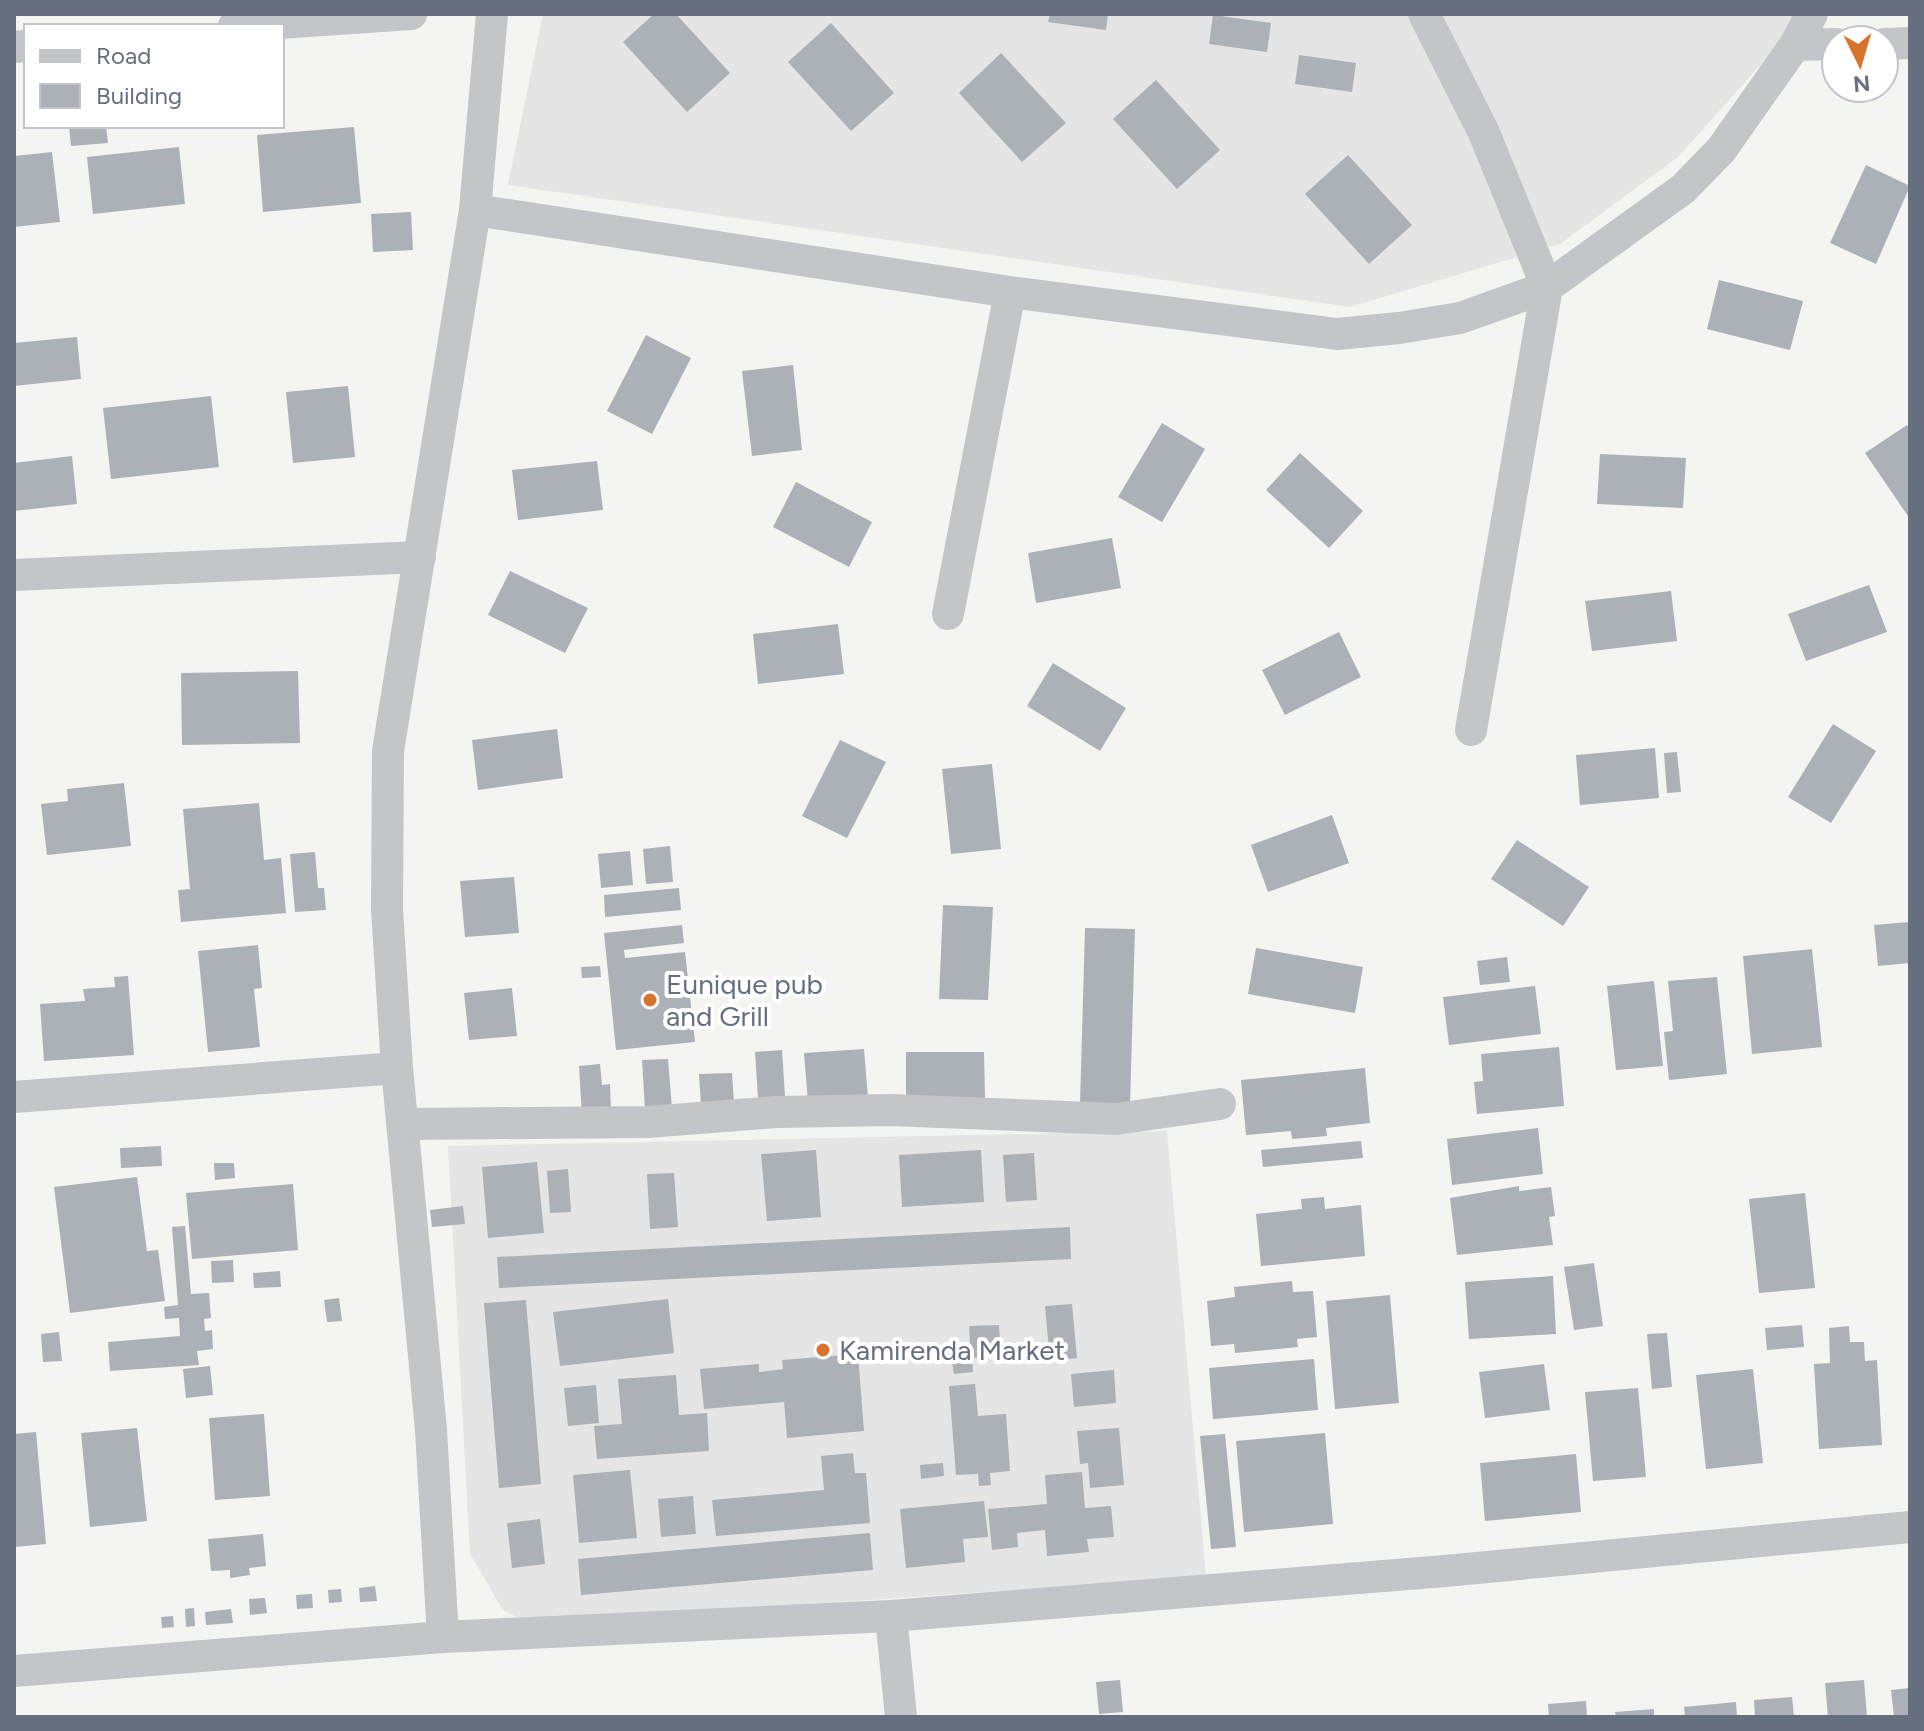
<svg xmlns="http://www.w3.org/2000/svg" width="1924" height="1731" viewBox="0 0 1924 1731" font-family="Figtree,sans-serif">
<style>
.built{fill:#e4e5e4}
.building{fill:#acb1b7}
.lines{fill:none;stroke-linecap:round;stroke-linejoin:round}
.street{stroke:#c3c5c9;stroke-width:32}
.poi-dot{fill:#d9732c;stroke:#fff;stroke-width:3}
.labels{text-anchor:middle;stroke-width:8;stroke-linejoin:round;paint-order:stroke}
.poi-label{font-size:28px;fill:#656f80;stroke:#fff;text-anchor:start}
</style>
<rect width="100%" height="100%" fill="#f4f4f1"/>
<path class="built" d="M543 14H1806L1678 157 1560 244 1350 307 508 185Z
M1167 1131 1206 1577 529 1623 503 1610 470 1554 448 1146Z"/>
<path class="building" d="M654 14H676L730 73 687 112 623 42Z
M1050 14H1108L1106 30 1048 22Z
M1213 15 1271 23 1267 52 1209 44Z
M831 23 894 93 851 131 788 62Z
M1001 53 1066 123 1022 162 959 93Z
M1299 55 1356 63 1352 92 1295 84Z
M1156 80 1220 150 1177 189 1113 119Z
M69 126H106L108 143 71 146Z
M354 127 361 203 263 212 257 135Z
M179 147 185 204 93 214 87 157Z
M52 152 60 222 14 227V156Z
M1348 155 1412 225 1369 264 1305 194Z
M1866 165 1910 186 1876 264 1830 243Z
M411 212 413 250 373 252 371 214Z
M1719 280 1803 301 1790 350 1707 329Z
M646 335 691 358 652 434 607 411Z
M77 337 81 379 14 386V343Z
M793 365 802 450 752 456 742 371Z
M348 386 355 457 293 463 286 392Z
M211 396 219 467 111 479 103 408Z
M1162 423 1205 449 1162 522 1118 497Z
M1907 425 1910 430V519L1865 453Z
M1300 453 1363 511 1329 548 1266 490Z
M1600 454 1686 458 1683 508 1597 504Z
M72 456 77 504 14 511V463Z
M597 461 603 510 518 520 512 470Z
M796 482 872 522 849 567 773 527Z
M1112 538 1121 588 1036 603 1028 553Z
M510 571 588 608 565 653 488 615Z
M1869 585 1887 632 1806 661 1788 614Z
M1671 591 1677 641 1592 651 1585 601Z
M838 624 844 674 758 684 753 634Z
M1339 632 1361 677 1285 715 1262 670Z
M1053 663 1126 708 1100 751 1027 706Z
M298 671 300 743 182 745 181 673Z
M1833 724 1876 751 1831 823 1788 797Z
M557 729 563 778 478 790 472 740Z
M840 740 886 762 847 838 802 816Z
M1655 748 1659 798 1580 805 1576 755Z
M1677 752 1681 792 1667 793 1664 753Z
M992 764 1001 849 951 854 942 769Z
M124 783 131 846 47 855 41 804 68 801 67 789Z
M259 803 264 860 281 858 286 913 181 922 178 890 190 889 183 809Z
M1332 815 1349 863 1268 892 1251 845Z
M1517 840 1589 887 1563 926 1491 879Z
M670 846 673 882 646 884 643 849Z
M630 851 633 885 601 888 598 854Z
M315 852 318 888H324L326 910 295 912 290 854Z
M514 877 519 933 465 937 460 881Z
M679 888 681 910 605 917 604 895Z
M943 905 993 907 988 1000 939 999Z
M1909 922 1910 963 1878 966 1874 925Z
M682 925 684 943 624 950 625 958 685 952 695 1042 616 1050 604 933Z
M1085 928 1135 929 1130 1105 1080 1104Z
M258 945 262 988 254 989 260 1047 208 1052 198 951Z
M1256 948 1363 967 1355 1013 1248 994Z
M1812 949 1822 1047 1752 1054 1743 956Z
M1507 957 1510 982 1480 985 1477 961Z
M600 966 601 977 582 978 581 967Z
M128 976 134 1055 44 1061 40 1004 85 1001 83 989 115 987 114 977Z
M1717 977 1727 1074 1669 1080 1664 1032 1673 1031 1668 981Z
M1654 981 1663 1066 1616 1070 1607 986Z
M1535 986 1541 1034 1449 1045 1443 997Z
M512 988 517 1036 469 1040 464 993Z
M1559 1047 1564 1106 1477 1114 1474 1082 1483 1081 1481 1054Z
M864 1049 868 1098 808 1102 804 1053Z
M782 1050 785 1096 758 1098 755 1052Z
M906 1052H984L985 1099 906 1100Z
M668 1059 672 1108 645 1110 642 1060Z
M600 1064 602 1085 610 1084 611 1115 582 1117 579 1066Z
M1365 1068 1370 1123 1326 1128 1327 1136 1292 1139 1291 1131 1246 1135 1241 1080Z
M732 1073 734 1103 701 1105 699 1074Z
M1538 1128 1543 1174 1452 1185 1447 1139Z
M1361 1141 1363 1158 1263 1167 1261 1150Z
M161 1146 162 1166 121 1168 120 1148Z
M816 1150 821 1217 767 1221 761 1154Z
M981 1150 984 1202 902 1207 899 1155Z
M1034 1153 1037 1200 1006 1202 1003 1155Z
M537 1162 544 1233 488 1238 482 1167Z
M214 1163H234L235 1178 215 1180Z
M568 1169 571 1212 550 1213 547 1171Z
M674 1173 678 1227 650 1229 647 1174Z
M137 1177 147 1251 158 1250 165 1301 70 1313 54 1187Z
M293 1184 298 1250 192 1259 186 1193Z
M1519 1186V1191L1551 1187 1555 1216 1549 1217 1553 1245 1457 1255 1450 1198Z
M1805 1193 1815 1288 1759 1293 1749 1199Z
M1324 1197 1325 1209 1361 1205 1365 1256 1261 1266 1256 1214 1302 1209 1301 1199Z
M463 1206 465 1224 432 1227 430 1210Z
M185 1226 191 1294 209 1293 211 1318 204 1319 205 1331 212 1330 213 1349 197 1351 199 1365 110 1371 108 1342 180 1336 179 1318 165 1319 164 1307 178 1305 172 1227Z
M1070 1227 1071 1259 499 1288 497 1257Z
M233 1260 234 1282 212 1283 211 1261Z
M1594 1263 1603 1326 1574 1330 1564 1267Z
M280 1271 281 1287 254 1288 253 1273Z
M1553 1276 1556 1334 1469 1339 1465 1282Z
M1292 1281 1293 1292 1313 1291 1317 1337 1297 1339 1298 1347 1235 1353 1234 1344 1211 1346 1207 1301 1235 1297 1234 1287Z
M1390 1295 1399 1403 1335 1409 1326 1301Z
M339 1298 342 1321 327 1322 324 1300Z
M668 1299 674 1353 560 1366 553 1312Z
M526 1300 541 1484 499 1488 484 1303Z
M1072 1304 1077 1358 1050 1361 1045 1306Z
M999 1325 1001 1357 971 1358 969 1326Z
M1802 1325 1804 1347 1767 1350 1765 1328Z
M1849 1326 1850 1342H1864L1865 1361 1877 1360 1882 1445 1819 1449 1814 1364 1830 1363 1829 1328Z
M59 1332 62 1361 43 1362 41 1334Z
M1667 1333 1672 1387 1652 1389 1647 1334Z
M858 1354 864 1431 787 1438 784 1402 704 1409 700 1369 759 1364V1372L783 1369 782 1360Z
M1314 1359 1318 1410 1213 1419 1209 1368Z
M972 1360 973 1372 954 1374 952 1361Z
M1544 1364 1550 1410 1485 1418 1479 1372Z
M210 1366 213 1395 186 1398 183 1369Z
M1753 1369 1763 1463 1706 1469 1696 1375Z
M1114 1370 1116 1403 1074 1407 1071 1374Z
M676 1375 679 1415 707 1413 709 1451 597 1459 594 1426 622 1424 618 1379Z
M975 1384 978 1416 1006 1414 1010 1471 990 1473 991 1485 979 1486 978 1474 956 1475 949 1386Z
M596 1385 599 1423 568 1426 564 1388Z
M1638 1388 1646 1477 1593 1481 1585 1392Z
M264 1414 270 1496 215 1500 209 1418Z
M137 1428 147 1521 90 1527 81 1433Z
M1119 1428 1124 1485 1090 1488 1088 1463 1080 1464 1077 1431Z
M36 1432 46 1544 14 1547V1434Z
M1325 1433 1333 1524 1244 1532 1236 1441Z
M1225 1434 1236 1547 1211 1549 1200 1436Z
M853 1453 855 1473H866L870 1523 716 1536 712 1500 824 1490 821 1456Z
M1576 1454 1581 1512 1485 1521 1480 1463Z
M943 1463 944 1476 921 1479 920 1465Z
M630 1470 637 1538 579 1543 573 1475Z
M1082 1472 1085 1508 1111 1506 1114 1537 1087 1539 1089 1552 1047 1556 1045 1530 1017 1533 1018 1547 992 1550 988 1509 1047 1504 1045 1475Z
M693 1496 696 1534 661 1537 658 1499Z
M984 1501 988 1537 963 1539 965 1562 906 1568 900 1509Z
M540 1519 545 1564 512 1568 507 1523Z
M870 1533 873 1570 581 1595 578 1559Z
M263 1534 266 1566 249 1568 250 1575 230 1578V1570L211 1571 208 1539Z
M375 1586 377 1601 360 1602 359 1588Z
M341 1589 342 1602 329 1603 328 1590Z
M312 1594 313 1608 297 1609 296 1595Z
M265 1598 267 1613 250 1615 249 1599Z
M194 1608 195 1626 186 1627 185 1609Z
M231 1609 233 1623 206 1625 205 1612Z
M173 1616 174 1627 162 1628 161 1617Z
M1120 1680 1123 1712 1099 1714 1096 1682Z
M1864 1680 1867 1717H1828L1825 1683Z
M1910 1688V1717H1894L1891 1690Z
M1792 1697 1794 1717H1755L1754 1700Z
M1586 1701 1587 1717H1549L1548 1704Z
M1736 1702 1737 1717H1685L1684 1707Z
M1654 1709V1717H1616L1615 1712Z"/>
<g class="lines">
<path class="street" d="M1424 14 1484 133 1547 287 1471 730
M234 26 411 14
M1884 44 1910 43
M1795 45 1836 44
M14 47 26 46
M475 210 1010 292 1337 334 1399 328 1460 318 1547 287 1683 189 1721 150 1795 45 1812 14
M14 575 420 557
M948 614 1010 292
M14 1097 397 1068
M402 1124 647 1122 776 1112 890 1110 1116 1119 1220 1104
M891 1616 901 1717
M443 1637 431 1430 397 1068 387 909 388 751 475 210 492 14
M14 1671 443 1637 891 1616 1445 1571 1910 1527"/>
</g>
<g class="poi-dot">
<circle cx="650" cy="1000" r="8"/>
<circle cx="823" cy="1350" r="8"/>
</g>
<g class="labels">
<g class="poi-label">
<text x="666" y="994">Eunique pub<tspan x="666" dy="32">and Grill</tspan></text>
<text x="839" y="1360">Kamirenda Market</text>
</g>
</g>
<rect width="1924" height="1731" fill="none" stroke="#656f80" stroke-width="32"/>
<rect x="24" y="24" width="260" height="104" fill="#ffffff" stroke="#c1c5cc" stroke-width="2"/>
<rect x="40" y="50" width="40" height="12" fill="#c3c5c9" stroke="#c1c5cc" stroke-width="2"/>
<text x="96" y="64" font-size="24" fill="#656f80">Road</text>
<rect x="40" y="84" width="40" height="24" fill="#acb1b7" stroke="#c1c5cc" stroke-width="2"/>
<text x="96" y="104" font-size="24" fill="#656f80">Building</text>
<g transform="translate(1860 64) rotate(175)"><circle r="38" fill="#ffffff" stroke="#c1c5cc" stroke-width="2"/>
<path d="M0-6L14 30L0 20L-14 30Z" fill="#d9732c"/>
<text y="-12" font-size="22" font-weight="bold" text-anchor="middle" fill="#656f80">N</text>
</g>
</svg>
